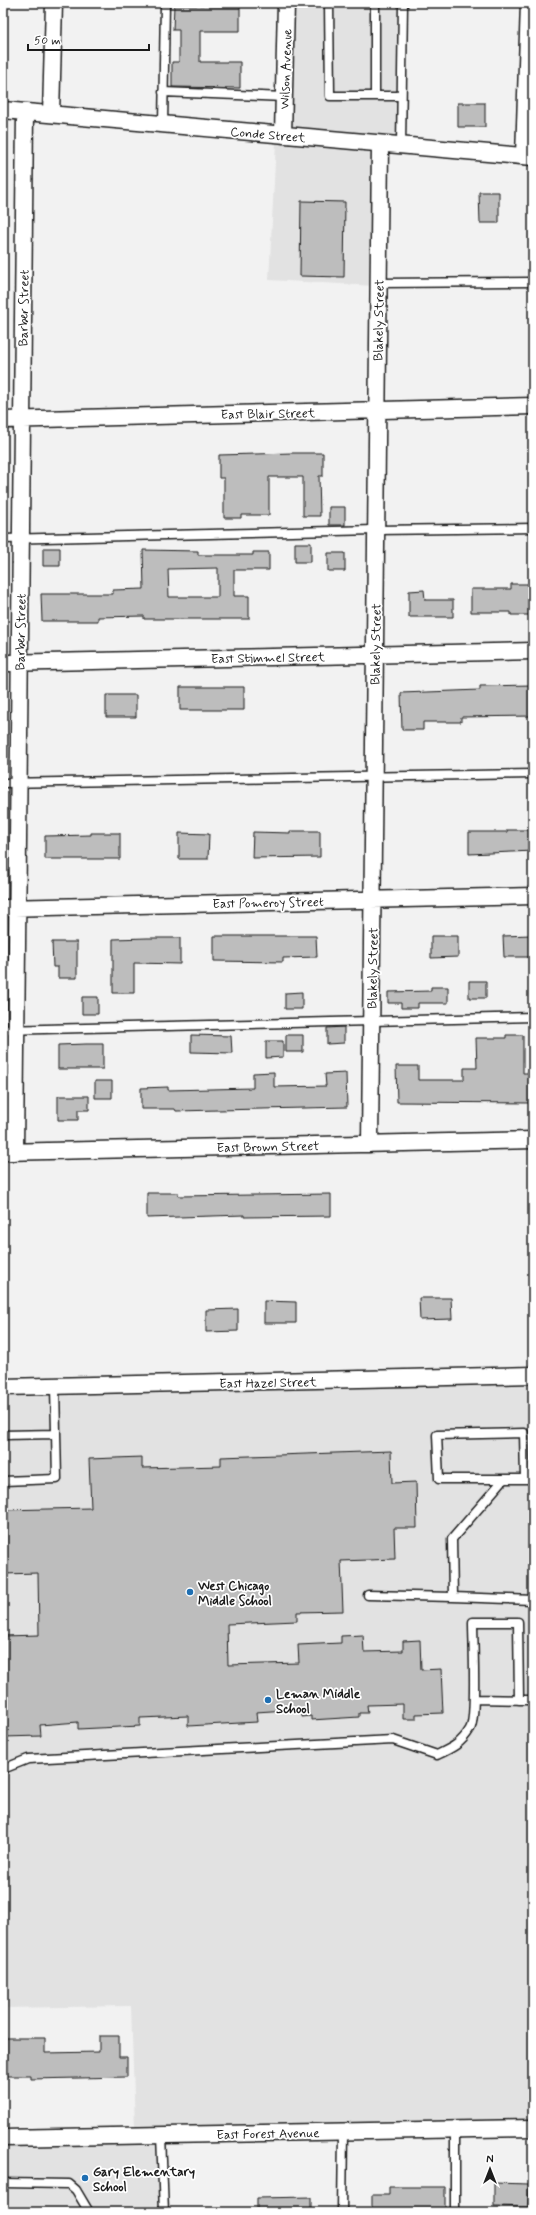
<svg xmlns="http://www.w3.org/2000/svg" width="536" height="2215" viewBox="0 0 536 2215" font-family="Mynerve,sans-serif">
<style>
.built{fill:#e2e2e2}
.building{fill:#bdbdbd;stroke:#1c1c1c;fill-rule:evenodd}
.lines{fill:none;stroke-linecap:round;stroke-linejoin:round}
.service-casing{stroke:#1c1c1c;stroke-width:11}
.minor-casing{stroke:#1c1c1c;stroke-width:19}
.service{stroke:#fff;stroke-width:8}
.minor{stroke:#fff;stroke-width:16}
.poi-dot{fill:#1f6fb2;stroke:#fff;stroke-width:1.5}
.labels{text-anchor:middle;stroke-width:3.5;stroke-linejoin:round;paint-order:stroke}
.street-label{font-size:13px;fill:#1c1c1c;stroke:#fff}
.poi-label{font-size:13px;font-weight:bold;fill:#1c1c1c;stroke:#fff;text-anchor:start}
</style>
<rect width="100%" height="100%" fill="#f2f2f2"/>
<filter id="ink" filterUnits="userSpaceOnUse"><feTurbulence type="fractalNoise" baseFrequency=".025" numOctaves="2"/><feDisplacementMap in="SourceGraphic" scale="8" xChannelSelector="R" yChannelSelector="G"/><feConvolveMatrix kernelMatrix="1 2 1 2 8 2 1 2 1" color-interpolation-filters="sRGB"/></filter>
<g filter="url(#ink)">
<path class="built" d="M290 3H407L406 142 287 132Z
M276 142 377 148 375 286 269 280Z
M533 1384V2120L135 2128 131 2006 3 2008V1393Z
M166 2141 167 2212H3V2144Z"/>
<path class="building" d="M174 5 240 6V31H200V62H240V88L172 87V62H179V30H173Z
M458 103H485V127H458Z
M479 192H499V223H480Z
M301 201 345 202 344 277 300 276Z
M293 453H323V476H319L320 516H303V477H269V515H241V518H224V478H219V455Z
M329 507H345V525H329Z
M295 543H311V562H295Z
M43 548H60V566H43Z
M143 550 198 551V555H253V552H269V570H234V596H249V619H144V616L98 617V621H42L41 594H113V590L144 589ZM218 568V597H169L168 569Z
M328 553H345V571H328Z
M511 584H532L533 615H511V612H471V589H511Z
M424 590 425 600H453V617H409V591Z
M533 685V716L461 717V722H423V730H402L401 693 480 690V686Z
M180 687H244V710H180Z
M106 695H136V717H106Z
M507 830H533V851L469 854V832H507Z
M290 831H320V857L252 858 253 832 290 833Z
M91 833H120V859H45V836L91 835Z
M179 833 209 834 208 859H179Z
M531 935V957H504L503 936Z
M214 936H316L317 957 283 958V962L214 961Z
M431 936H458V957L431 958Z
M147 938H180V964L134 963V993H113V939Z
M52 942H77V978H58V967H53Z
M469 981H486V998H469Z
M431 987H448V1003H418V1008H401V1003H388V992L431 991Z
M302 992V1009H285V993Z
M82 997H98V1014H82Z
M344 1027V1043L327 1044V1028Z
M191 1035 231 1036 232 1053 191 1052Z
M286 1035H303V1052H286Z
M506 1035H523V1073H532V1103L397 1102 396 1066H418V1080H464V1068H477L476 1038H506Z
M266 1041H283V1057L266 1058Z
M86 1044H103V1069H58V1045Z
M274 1072V1087L326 1086 325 1074 346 1073 347 1107 176 1111 175 1109H141V1088L168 1087V1090L253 1088V1073Z
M95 1081H112V1098H95Z
M58 1096H89V1110H78V1120H58Z
M147 1193H178V1196L331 1194V1216L244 1217V1215L147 1218Z
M419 1298H451L452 1319 420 1320Z
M264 1301 296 1302V1323H264Z
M238 1309V1331L206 1332V1310Z
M391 1451 392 1483 416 1482 417 1528H394L395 1559 341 1561 343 1611 297 1612V1621L227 1624 228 1665 299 1663 298 1645 341 1643V1636L363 1635 364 1652 403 1651V1641L420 1640 421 1670 441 1669 443 1713 416 1714V1719H403V1704L367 1705 368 1713H359V1717L311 1720V1716L302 1717V1709L256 1712 257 1722 188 1726V1716L140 1718V1726L78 1729V1722L40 1725 41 1736 3 1737V1636L39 1635 38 1573 3 1574V1510L91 1508 89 1459 142 1457V1468L221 1466V1457Z
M99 2036H119V2057H127V2077L31 2079V2076H3V2038H45V2053L99 2052Z
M494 2183 529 2184 528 2207 494 2206Z
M389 2187H445V2212H372V2195H389Z
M311 2197V2212H257V2198Z"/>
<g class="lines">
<defs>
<path id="service" d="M329 3 330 96H401
M375 3V96
M163 92 284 97
M163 125 165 3
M401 146 403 3
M379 283 533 282
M3 539 376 530 533 528
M3 783 533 774
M3 1030 533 1017
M3 1435 56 1434
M504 1479 452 1539 453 1597 533 1600
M525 1479 524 1433 437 1435 439 1479C471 1479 502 1479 533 1479
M3 1481 57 1479 55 1386
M368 1595 453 1597
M474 1699 533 1700
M3 1769 28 1759 393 1740 437 1755C452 1748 461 1744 470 1729 477 1718 473 1640 473 1622H518L519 1700
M455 2130V2212
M161 2135 164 2212
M3 2183 69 2184 76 2190 89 2212
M342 2212 343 2132"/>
<path id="minor" d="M3 110 533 157
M51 114 54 3
M283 135 286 3
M524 156 529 3
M3 420 533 406
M3 663 533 651
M3 908 533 896
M370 1144 380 144
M3 1152 533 1140
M15 1152 25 112
M3 1387 533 1375
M3 2138 533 2128"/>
</defs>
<use href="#service" class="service-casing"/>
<use href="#minor" class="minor-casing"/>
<use href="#service" class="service"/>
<use href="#minor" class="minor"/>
</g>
</g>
<g class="poi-dot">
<circle cx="190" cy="1592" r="4"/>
<circle cx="268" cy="1700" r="4"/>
<circle cx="85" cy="2178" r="4"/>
</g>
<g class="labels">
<g class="street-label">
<text transform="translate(285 69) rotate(-88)" y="5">Wilson Avenue</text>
<text transform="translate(268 134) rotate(5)" y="5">Conde Street</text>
<text transform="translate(23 308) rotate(-89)" y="5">Barber Street</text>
<text transform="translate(378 320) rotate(-89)" y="5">Blakely Street</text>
<text transform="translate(268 413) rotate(-1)" y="5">East Blair Street</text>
<text transform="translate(20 632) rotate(-89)" y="5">Barber Street</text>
<text transform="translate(375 644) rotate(-89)" y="5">Blakely Street</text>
<text transform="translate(268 657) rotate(-1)" y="5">East Stimmel Street</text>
<text transform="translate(268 902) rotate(-1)" y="5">East Pomeroy Street</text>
<text transform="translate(372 968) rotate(-89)" y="5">Blakely Street</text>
<text transform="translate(268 1146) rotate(-1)" y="5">East Brown Street</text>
<text transform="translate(268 1382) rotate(-1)" y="5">East Hazel Street</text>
<text transform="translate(268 2133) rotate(-1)" y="5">East Forest Avenue</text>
</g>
<g class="poi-label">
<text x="198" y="1590">West Chicago<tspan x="198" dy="15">Middle School</tspan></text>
<text x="276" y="1698">Leman Middle<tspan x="276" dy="15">School</tspan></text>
<text x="93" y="2176">Gary Elementary<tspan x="93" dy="15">School</tspan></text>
</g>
</g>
<rect width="536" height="2215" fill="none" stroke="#fff" stroke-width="16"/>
<rect x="8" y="8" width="520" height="2199" fill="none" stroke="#1c1c1c" stroke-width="1.5" filter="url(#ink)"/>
<g transform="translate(490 2169)" stroke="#ffffff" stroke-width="3" paint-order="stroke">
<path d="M0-3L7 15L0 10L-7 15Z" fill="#1c1c1c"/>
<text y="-6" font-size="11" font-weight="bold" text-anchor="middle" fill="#1c1c1c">N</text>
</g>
<path d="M28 44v6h121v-6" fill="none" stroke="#1c1c1c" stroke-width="2"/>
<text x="34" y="44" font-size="12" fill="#1c1c1c" stroke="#ffffff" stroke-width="3" paint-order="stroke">50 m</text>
</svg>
